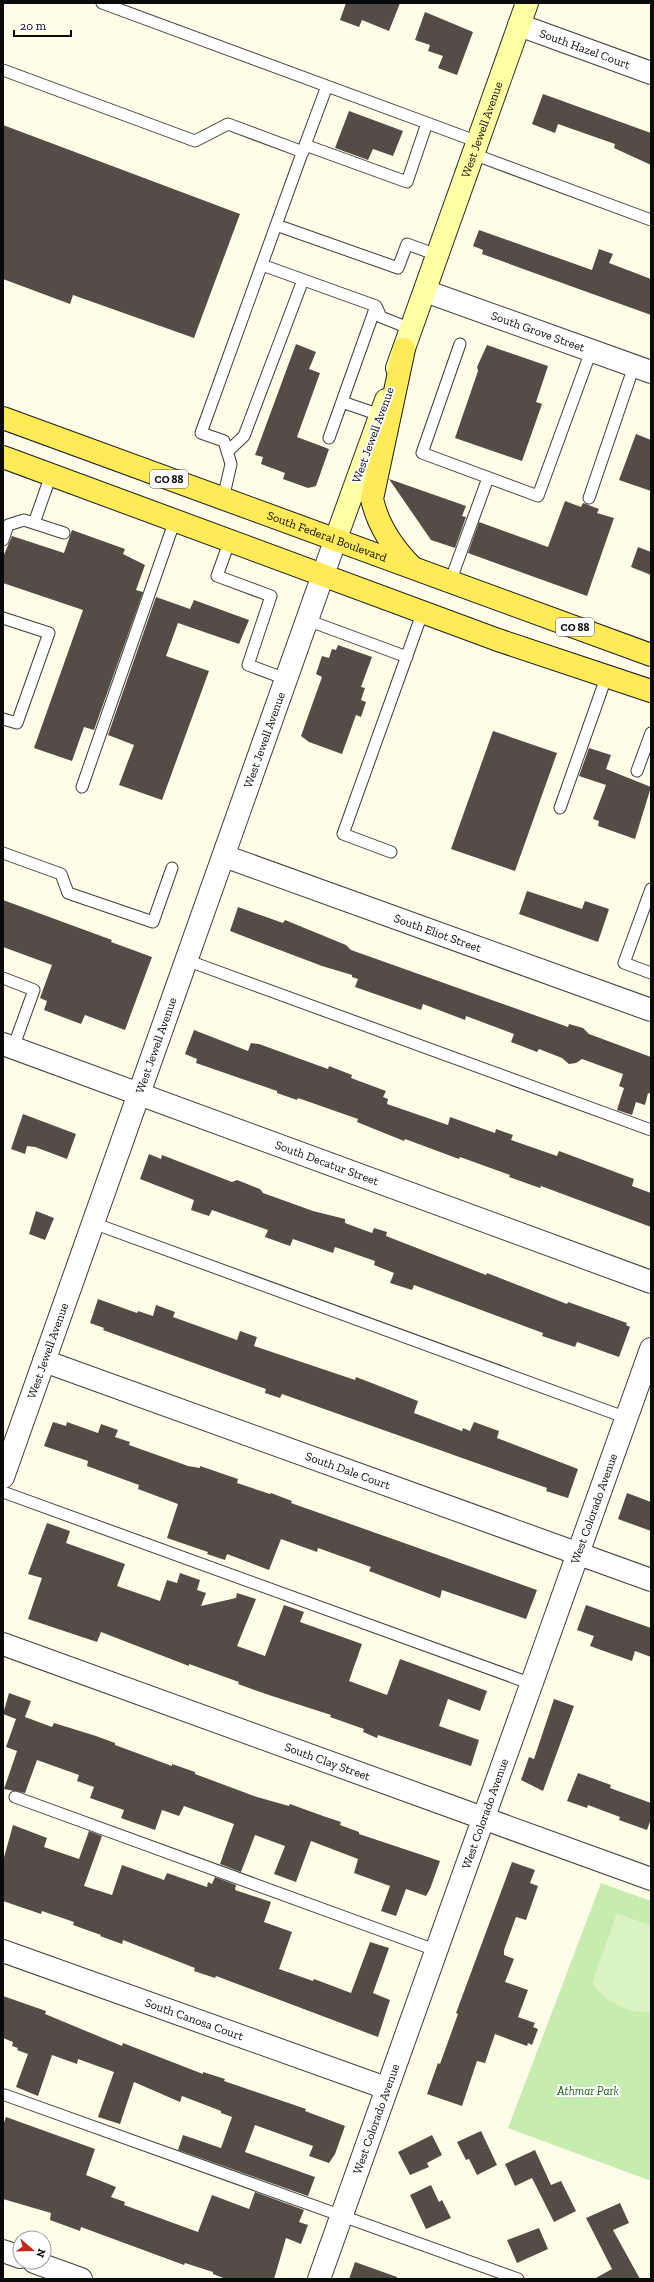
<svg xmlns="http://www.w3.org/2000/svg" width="654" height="2282" viewBox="0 0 654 2282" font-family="'Zilla Slab',serif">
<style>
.green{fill:#c7ecaf}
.pitch{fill:#dbf2c1}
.building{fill:#544d46}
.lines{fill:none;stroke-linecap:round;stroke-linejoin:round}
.service-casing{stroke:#3d3d3d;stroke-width:13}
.minor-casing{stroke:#3d3d3d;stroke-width:24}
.tertiary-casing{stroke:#3d3d3d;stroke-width:24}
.secondary-casing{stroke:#2c2c2c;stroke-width:24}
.primary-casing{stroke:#1b1b1b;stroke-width:24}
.service{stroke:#fff;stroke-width:11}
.minor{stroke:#fff;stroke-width:22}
.tertiary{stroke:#fff;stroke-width:22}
.secondary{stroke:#feffa3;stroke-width:22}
.primary{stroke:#ffeb58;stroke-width:22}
.labels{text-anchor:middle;stroke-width:4;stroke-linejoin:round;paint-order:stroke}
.shield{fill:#fff;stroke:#545454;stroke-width:1}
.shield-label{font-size:11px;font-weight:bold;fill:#0a0a0a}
.street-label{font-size:12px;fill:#0a0a0a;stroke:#fff}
.park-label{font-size:12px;font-style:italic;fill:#1d6617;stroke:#fff}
</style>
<rect width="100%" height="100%" fill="#fffde8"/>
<path class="green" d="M601 1883 651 1901V2181L508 2128Z"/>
<path class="pitch" d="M617 1913 651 1926V2012C628 2014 604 2002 592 1983Z"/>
<path class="building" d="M346 3H400L389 31 362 20 359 27 340 20Z
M425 12 473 32 457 75 438 68 443 56 428 51 430 45 415 40Z
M543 94 651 133V165L614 148 615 144 558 124 555 133 532 124Z
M349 111 403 131 393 156 373 149 368 160 335 148Z
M3 125 240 214 194 338 73 295 70 304 3 279Z
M479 230 592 270 599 249 613 254 609 263 651 279V315L482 254 483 250 473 246Z
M296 344 316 352 309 369 320 373 297 437 329 449 316 486 308 488 283 479 285 473 261 464 263 457 255 455Z
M487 345 548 366 536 402 542 404 522 461 455 438 478 371 477 367Z
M636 434 651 440V491L619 480Z
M389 479 466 506 462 516 466 517 455 548 431 540Z
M565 501 581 507 583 503 599 509 597 513 614 518 587 596 468 553 479 522 548 547Z
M72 530 125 549 123 554 145 565 136 590 143 592 94 730 84 727 72 761 34 748 83 610 3 583V557L12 536 64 553Z
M638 547 651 552V575L631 567Z
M156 597 190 609 194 600 249 620 239 644 178 623 166 656 209 671 162 800 119 785 134 745 108 735Z
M338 645 372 657 361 687 365 688 361 700 366 702 361 717 356 715 342 754 309 742 301 736 322 677 316 674 322 656 329 658 332 649 336 650Z
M493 731 557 753 515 871 451 849Z
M589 748 611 755 606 769 651 787 635 839 598 826 599 821 593 819 606 785 579 776Z
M527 891 582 909 585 901 609 909 598 942 519 914Z
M3 900 112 940 111 942 152 957 125 1030 85 1015 81 1024 44 1010 47 1001 40 998 52 965 3 947Z
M238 907 283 923 285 920 346 945 351 950 568 1027 569 1024 583 1028 589 1034 651 1057V1094L648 1093 645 1105 636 1102 632 1115 617 1110 624 1088 619 1086 623 1074 582 1059 576 1063 569 1064 562 1058 539 1049 537 1052 511 1042 514 1034 466 1016 465 1020 423 1004 421 1010 355 987 358 979 352 977V975L322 966 230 931Z
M194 1030 248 1051 251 1043 259 1044 328 1069 329 1066 352 1075 351 1078 386 1091 383 1097 388 1099 387 1104 448 1125 450 1117 495 1133 496 1129 513 1135 511 1140 557 1156 559 1151 634 1179 632 1186 651 1193V1227L541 1186 540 1188 509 1177 510 1175 460 1157 459 1159 405 1139 404 1141 357 1122 358 1119 298 1098 297 1100 277 1093V1091L196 1063 197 1059 185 1054Z
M23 1114 76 1134 67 1159 35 1147 27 1146 25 1154 11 1149Z
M149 1154 161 1159 162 1155 232 1182 237 1180 260 1189 263 1193 313 1211 345 1219V1223L372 1233 374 1228 387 1232 386 1236 486 1275 487 1273 567 1304 568 1302 627 1323 626 1325 630 1327 619 1357 577 1342 575 1347 542 1336 543 1333 414 1285 412 1290 390 1283 394 1273 374 1265 375 1261 335 1247 333 1253 293 1239 290 1246 265 1237 268 1230 212 1210 209 1216 191 1210 194 1200 140 1179Z
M36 1211 54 1218 45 1240 29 1234Z
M98 1299 137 1313 138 1311 153 1316 156 1305 175 1312 173 1317 237 1340 240 1331 257 1337 254 1346 355 1380 356 1377 418 1401 414 1413 462 1431 463 1428 470 1431 474 1422 499 1431 497 1438 578 1469 568 1498 546 1491 547 1488 282 1394 280 1398 265 1393 266 1389 103 1330 104 1328 90 1323Z
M53 1422 66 1426 67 1422 98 1433 101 1424 118 1430 115 1437 130 1442 129 1445 188 1466 200 1468V1466L238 1479 237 1483 270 1494 271 1493 292 1501 291 1503 537 1590 526 1619 442 1590 440 1598 369 1571 371 1567 318 1548 317 1552 281 1539 269 1570 227 1554 225 1560 207 1554 208 1552 167 1538 178 1504 138 1489 139 1485 87 1466 88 1461 44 1446Z
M627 1493 651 1502V1531L618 1519Z
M47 1523 70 1531 66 1543 125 1564 117 1586 160 1601 167 1580 177 1583 180 1573 200 1580 197 1590 206 1593 201 1606 236 1598 237 1593 256 1599 237 1646 265 1656 284 1605 304 1612 300 1622 362 1644 349 1681 387 1695 400 1659 487 1691 480 1711 448 1699 439 1726 479 1740 471 1766 378 1735 377 1738 363 1732 364 1729 330 1717 331 1715 269 1695 238 1684 239 1682 189 1664V1666L101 1632 97 1642 28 1619 42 1578 28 1574Z
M586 1605 651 1628V1657L635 1651 632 1661 590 1646 594 1636 577 1630Z
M9 1693 31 1701 25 1717 52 1727 54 1723 96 1736 115 1743V1745L172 1766V1764L195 1772V1774L257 1797 289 1806 290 1804 323 1816 341 1822 340 1825 359 1832V1834L440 1861 430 1889 426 1896 406 1889 396 1916 381 1911 390 1886 354 1873 358 1859 311 1841 296 1882 274 1874 285 1846 255 1835 241 1872 220 1864 234 1824 184 1806 179 1816 162 1810 155 1830 121 1818 124 1810 90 1798 94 1787 77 1781 79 1775 37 1760 25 1793 4 1789 17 1751 6 1747 16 1719 3 1714Z
M554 1699 574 1706 543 1791 521 1780 529 1757 534 1759Z
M578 1773 611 1785 610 1788 651 1803V1819L647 1830 619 1820 620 1817 588 1805 587 1808 567 1801Z
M13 1825 47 1838 44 1847 79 1859 89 1831 102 1836 84 1886 112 1895 122 1865 164 1880 167 1873 207 1887 208 1882 212 1884 215 1877 236 1885 235 1890 271 1902 264 1922 292 1932 279 1969 313 1981 314 1979 351 1993 370 1942 389 1948 373 1993 390 2000 378 2037 216 1976 215 1978 194 1971 195 1968 123 1940 122 1944 100 1936 101 1935 73 1925 74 1922 42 1911 41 1914 3 1901V1861Z
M512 1862 535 1870 530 1883 538 1886 526 1920 516 1917 504 1950V1955L514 1959 505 1982 528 1990 518 2017 535 2023 533 2027 538 2029 532 2045 528 2043 527 2046 495 2034 485 2063 477 2061 462 2106 427 2094 438 2063 440 2064 458 2014 456 2013Z
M3 1996 46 2011 45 2014 122 2046 123 2043 203 2074V2072L225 2079 224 2081 306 2109 305 2111 345 2126 335 2154 329 2163 309 2156 313 2146 255 2125 245 2152 315 2177 308 2196 178 2150 183 2135 221 2148 232 2117 221 2113V2111L182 2096 180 2102 134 2082 120 2124 98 2117 114 2072 78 2059 77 2064 52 2055 38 2096 16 2087 28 2054 17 2050 18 2048 12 2046 13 2042 3 2038Z
M6 2117 95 2149 86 2175 116 2187 111 2197 125 2202 124 2205 198 2232 212 2195 249 2209 255 2192 304 2210 299 2222 308 2225 301 2244 286 2238 274 2279H226L213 2274V2272L185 2263 184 2265 81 2227 80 2231 50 2220 51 2213 3 2199V2125Z
M481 2131 497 2165 477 2175 469 2159 466 2160 457 2142Z
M432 2135 442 2155 427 2163 429 2167 410 2175 398 2152Z
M535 2150 551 2185 561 2181 576 2211 554 2222 532 2178 515 2186 505 2164Z
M431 2185 439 2202 442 2200 451 2218 426 2229 410 2195Z
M620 2203 629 2223 613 2230 640 2279H594L612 2269 586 2218Z
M539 2228 548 2249 517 2263 507 2240Z
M355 2262 397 2277V2279H349Z"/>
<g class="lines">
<defs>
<path id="service" d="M102 3 427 123
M3 70 195 141 228 124 303 152
M305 145 327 86
M473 154 651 220
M276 225 398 268 407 244 437 255
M262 265 376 306 381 317 411 329
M460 344 422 453 538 496 591 351
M342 402 380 415
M329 438 376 306
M227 452 244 436 303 280
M589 498 634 366
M223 499 231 464 224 441 201 433 305 145 407 182 427 123 478 142
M34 523 51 475
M3 540 8 525 24 520 64 533
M230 540 217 576 271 596 248 665 286 679
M450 582 488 478
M3 618 49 633 17 723 3 719
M307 620 407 657
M637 771 651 733
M82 787 175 520
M560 808 607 675
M391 852 343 834 423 611
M3 853 61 874 68 893 153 922 172 868
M651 889 624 963 651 973
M186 960 651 1130
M3 978 34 990 13 1048
M93 1223 627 1418
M3 1492 532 1684
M15 1797 435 1950
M5 2095 518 2279"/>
<g id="minor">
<path id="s1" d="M519 25 651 73"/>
<path id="s2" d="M425 291 651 372"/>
<path id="s3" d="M224 856 651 1010"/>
<path id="s4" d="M3 1044 651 1282"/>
<path id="s5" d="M44 1361 651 1580"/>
<path id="s6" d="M3 1951 386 2088"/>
<path d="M3 2251 20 2257"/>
<path d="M34 2262 81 2279"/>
<path id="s7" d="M319 2279 651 1349"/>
</g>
<g id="tertiary">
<path id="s8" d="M3 1477 335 541"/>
<path id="s9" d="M3 1644 651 1879"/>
</g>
<g id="secondary">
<path id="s10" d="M397 368 527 3"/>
<path d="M335 541 386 400"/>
</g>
<g id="primary">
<path d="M404 349 372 499C378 526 393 548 412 567"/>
<path id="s11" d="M3 418 651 655"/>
<path d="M3 457 498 640 651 691"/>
</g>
</defs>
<use href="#service" class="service-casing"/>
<use href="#minor" class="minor-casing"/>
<use href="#tertiary" class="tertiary-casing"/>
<use href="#secondary" class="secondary-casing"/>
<use href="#primary" class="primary-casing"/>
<use href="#service" class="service"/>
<use href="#minor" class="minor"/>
<use href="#tertiary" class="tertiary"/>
<use href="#secondary" class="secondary"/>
<use href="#primary" class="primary"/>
</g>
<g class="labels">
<g class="shield">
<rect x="150" y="470" width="38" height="18" rx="3"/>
<rect x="556" y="618" width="38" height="18" rx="3"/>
</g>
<g class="shield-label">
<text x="169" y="483">CO 88</text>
<text x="575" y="631">CO 88</text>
</g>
<g class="street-label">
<text dy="4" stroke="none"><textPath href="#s1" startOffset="70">South Hazel Court</textPath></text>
<text dy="4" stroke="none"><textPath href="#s10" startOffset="253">West Jewell Avenue</textPath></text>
<text dy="4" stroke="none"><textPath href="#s2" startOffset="120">South Grove Street</textPath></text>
<text transform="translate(373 435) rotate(-70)" y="4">West Jewell Avenue</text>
<text dy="4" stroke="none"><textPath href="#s11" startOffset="345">South Federal Boulevard</textPath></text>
<text dy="4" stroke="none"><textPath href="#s8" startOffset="782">West Jewell Avenue</textPath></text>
<text dy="4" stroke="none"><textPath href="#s3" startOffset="227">South Eliot Street</textPath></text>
<text dy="4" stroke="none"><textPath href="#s8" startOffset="458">West Jewell Avenue</textPath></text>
<text dy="4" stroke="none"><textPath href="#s4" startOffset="345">South Decatur Street</textPath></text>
<text dy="4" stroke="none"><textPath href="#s8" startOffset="134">West Jewell Avenue</textPath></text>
<text dy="4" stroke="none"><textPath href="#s5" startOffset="323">South Dale Court</textPath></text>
<text dy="4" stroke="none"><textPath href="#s7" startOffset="818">West Colorado Avenue</textPath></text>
<text dy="4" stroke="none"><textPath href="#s9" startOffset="345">South Clay Street</textPath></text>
<text dy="4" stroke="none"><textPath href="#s7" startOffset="494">West Colorado Avenue</textPath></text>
<text dy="4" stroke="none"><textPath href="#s6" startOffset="203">South Canosa Court</textPath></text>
<text dy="4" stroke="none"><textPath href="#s7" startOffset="170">West Colorado Avenue</textPath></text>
</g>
<g class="park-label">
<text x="588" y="2095">Athmar Park</text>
</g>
</g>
<rect width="654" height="2282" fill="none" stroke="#0a0a0a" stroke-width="8"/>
<g transform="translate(32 2250) rotate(110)"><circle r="19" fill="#ffffff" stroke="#9d9d9d"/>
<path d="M0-3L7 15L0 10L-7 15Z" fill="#c42619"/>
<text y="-6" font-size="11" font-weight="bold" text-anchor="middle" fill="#0a0a0a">N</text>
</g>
<path d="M14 30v6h57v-6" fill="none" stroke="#0a0a0a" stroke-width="2"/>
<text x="20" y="30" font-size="12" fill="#0a0a0a" stroke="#ffffff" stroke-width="3" paint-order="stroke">20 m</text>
</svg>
